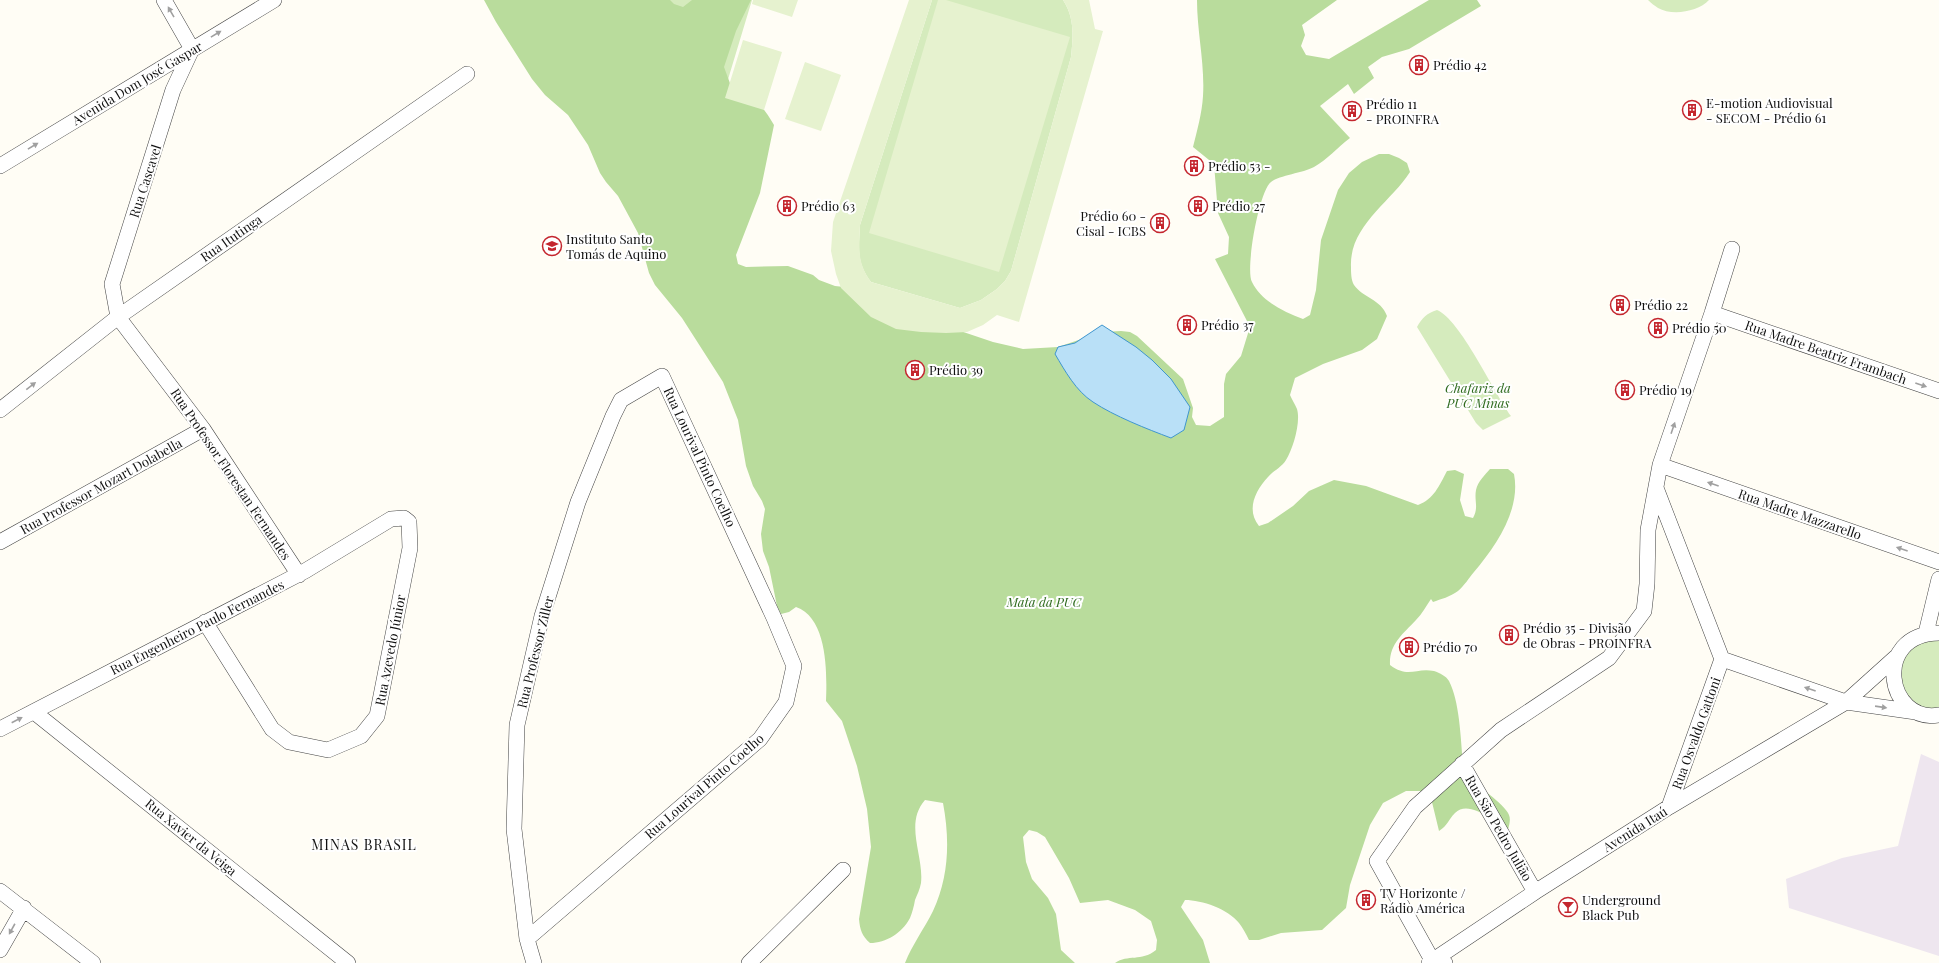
<svg xmlns="http://www.w3.org/2000/svg" width="1939" height="963" viewBox="0 0 1939 963" font-family="'Playfair Display',serif">
<style>
.industrial{fill:#eee6ef}
.green{fill:#d5ebbd}
.forest{fill:#b9dc9c}
.pitch{fill:#e6f2cf}
.water{fill:#b9e0f7;stroke:#3f96cf}
.lines{fill:none;stroke-linecap:round;stroke-linejoin:round}
.minor-casing{stroke:#444;stroke-width:16}
.minor{stroke:#fff;stroke-width:15}
.oneway{fill:#a0a0a0}
.labels{text-anchor:middle;stroke-width:4;stroke-linejoin:round;paint-order:stroke}
.poi-label{font-size:13px;fill:#111;stroke:#fff;text-anchor:start}
.street-label{font-size:13px;fill:#111;stroke:#fff}
.park-label{font-size:13px;font-style:italic;fill:#2f6b1f;stroke:#fff}
.neighbourhood-label{font-size:14px;letter-spacing:1px;fill:#111;stroke:#fff}
</style>
<rect width="100%" height="100%" fill="#fffdf5"/>
<path class="industrial" d="M1921 754 1939 762V956L1789 908 1786 879 1842 858 1898 846Z"/>
<path class="green" d="M659 0H752L726 86Z
M932 0H1063C1075 18 1073 37 1071 57L1011 271 1005 281 997 289 981 300 960 308 871 282C856 262 859 249 860 225Z
M1648 0H1709C1698 12 1672 16 1658 8 1655 6 1651 3 1648 0Z
M1437 310C1460 319 1494 393 1511 416L1483 430 1476 423 1417 327C1422 318 1427 313 1437 310Z
M1939 633V715L1903 702 1896 657Z"/>
<path class="forest" d="M484 0H670L674 4 683 7 692 0H751L736 31 724 67 731 86C754 97 761 103 774 125L760 193 736 255 738 264 746 267 788 266 813 275 819 280 835 286 853 288 904 312 993 342 1023 349 1058 347 1102 332 1121 331 1130 332 1137 336 1183 379 1193 408 1192 417 1196 425 1210 426 1224 417V384L1226 374 1241 356 1249 330 1247 321 1215 259 1228 254 1229 237 1218 213 1214 164 1193 147C1197 131 1202 113 1203 96 1205 64 1197 32 1197 0H1337L1302 25 1305 35 1301 46 1306 55 1329 59 1429 0H1477L1481 6 1409 49 1382 57 1368 67 1374 78 1354 94 1348 84 1320 106 1350 138C1338 147 1327 160 1314 167 1303 173 1280 175 1271 182 1259 191 1245 270 1252 282 1261 301 1284 312 1303 319L1310 315 1316 290 1321 240 1338 190 1349 173 1362 162 1379 154H1389L1399 158 1407 163 1410 172C1391 202 1349 226 1351 267 1351 272 1351 280 1354 285 1363 298 1381 299 1387 316L1377 339 1362 350 1323 364 1295 378 1290 395C1292 400 1295 404 1297 409 1301 422 1293 449 1286 460 1282 467 1273 471 1268 477 1255 491 1246 510 1259 526L1268 523 1293 506 1309 491 1334 480 1366 486 1418 505C1434 499 1439 486 1447 471L1455 470 1464 474 1460 500 1465 516 1473 518C1479 507 1474 501 1476 490 1478 481 1485 475 1490 469H1508L1514 474C1521 510 1496 546 1474 572 1469 578 1464 586 1458 591 1450 597 1441 599 1433 602L1431 599C1426 606 1422 614 1416 620 1403 634 1389 644 1390 665 1409 679 1416 667 1434 671 1440 673 1446 676 1449 681 1461 704 1461 749 1464 776 1474 783 1505 804 1509 815 1511 820 1509 825 1508 830 1495 822 1469 799 1455 813 1448 820 1448 825 1439 831L1431 798 1424 791H1406L1383 803 1370 825 1350 885 1346 908 1322 930 1281 933 1259 940H1249C1246 934 1243 928 1239 923 1228 909 1202 900 1185 900L1181 907 1203 940 1210 963H1115C1128 954 1141 962 1156 950L1157 940 1151 921 1135 910 1108 900 1080 903 1069 878 1045 837 1037 832 1029 830 1023 837 1026 862 1032 879 1048 898 1056 914 1061 950 1075 963H905C912 945 924 929 933 911 949 877 950 840 943 803L925 800C904 824 924 855 921 883 920 889 917 895 915 900 914 906 912 913 910 918 902 933 886 943 870 943 862 936 860 930 859 919L871 847 867 809 857 766 842 721 826 701C827 674 828 618 796 607L789 612 781 614 777 606 769 567 763 551 761 534 765 509 762 501 753 486 746 466 738 420 723 382 682 318 655 285 649 273 638 233 618 196 606 182 600 173 588 145 568 115 545 95 532 79 496 22Z"/>
<path class="pitch" d="M753 0H798L792 17 752 4Z
M909 0H932L860 225C859 248 857 263 871 282L960 308 981 300 997 289 1005 281 1011 271 1071 57C1073 37 1075 18 1063 0H1089L1095 29 1103 31 1019 322 997 315 983 325 967 332 946 333 921 332 896 329 871 317 841 288 836 274 831 251 833 222Z
M938 0H946L1070 37 999 272 869 233Z
M743 40 782 52 764 110 725 98Z
M805 62 841 75 821 131 785 119Z"/>
<path class="water" d="M1102 325 1136 347 1152 360 1171 379 1190 407 1184 430 1171 438C1147 429 1114 416 1093 402 1076 391 1065 371 1055 354L1058 347 1075 343Z"/>
<g class="lines">
<defs>
<path id="minor" d="M164 0 192 49 173 90 112 284 118 317 203 429 299 575
M0 166 274 0
M1712 313 1939 391
M0 410 118 317 467 74
M1660 465 1939 562
M1656 488 1722 659
M0 542 203 429
M1926 633 1939 579
M1939 633C1871 634 1887 724 1939 715
M1722 659 1846 702 1916 712
M34 712 348 963
M0 729 305 571 391 519 404 518 409 522 410 548 377 716 361 736 328 750 289 742 272 729 205 622
M1462 764 1535 892
M1669 807 1722 659
M0 891 93 963
M527 939 760 739 786 702 794 666 774 618 662 376 621 400 613 416 578 502 542 616 517 725 514 829 527 939 534 963
M0 950 24 908
M749 963 843 870
M1429 963 1535 892 1669 807 1846 702 1896 657
M1445 963 1432 960 1377 861 1415 807 1501 730 1609 658 1644 611 1647 584 1648 530 1660 465 1712 313 1732 249"/>
</defs>
<use href="#minor" class="minor-casing"/>
<use href="#minor" class="minor"/>
</g>
<defs><path id="oneway-solid" d="M-6-.8H1V-3.2L6.5 0L1 3.2V.8H-6Z"/></defs>
<g class="oneway">
<use href="#oneway-solid" transform="translate(171 12) rotate(-120)"/>
<use href="#oneway-solid" transform="translate(216 34) rotate(-31)"/>
<use href="#oneway-solid" transform="translate(33 146) rotate(-31)"/>
<use href="#oneway-solid" transform="translate(1921 385) rotate(19)"/>
<use href="#oneway-solid" transform="translate(31 386) rotate(-38)"/>
<use href="#oneway-solid" transform="translate(1673 428) rotate(-71)"/>
<use href="#oneway-solid" transform="translate(1713 484) rotate(-161)"/>
<use href="#oneway-solid" transform="translate(1902 549) rotate(-161)"/>
<use href="#oneway-solid" transform="translate(1810 689) rotate(-161)"/>
<use href="#oneway-solid" transform="translate(1881 707) rotate(8)"/>
<use href="#oneway-solid" transform="translate(17 720) rotate(-27)"/>
<use href="#oneway-solid" transform="translate(12 929) rotate(119)"/>
</g>
<defs>
<symbol id="building-ring" viewBox="-11 -11 22 22"><circle r="9.5" fill="#fff" stroke="#c4262e" stroke-width="1.5"/><path d="M-4-6H4V6H1V3H-1V6H-4ZM-2.5-4.3h1.7v1.8h-1.7ZM.8-4.3h1.7v1.8H.8ZM-2.5-1h1.7V.8h-1.7ZM.8-1h1.7V.8H.8Z" fill="#c4262e"/></symbol>
<symbol id="school-ring" viewBox="-11 -11 22 22"><circle r="9.5" fill="#fff" stroke="#c4262e" stroke-width="1.5"/><path d="M0-5L7-2L0 1L-7-2ZM-4 1L0 2.5L4 1V4Q0 6-4 4Z" fill="#c4262e"/></symbol>
<symbol id="bar-ring" viewBox="-11 -11 22 22"><circle r="9.5" fill="#fff" stroke="#c4262e" stroke-width="1.5"/><path d="M-6-5H6L.8 .8V4.5H3.5V6h-7V4.5H-.8V.8Z" fill="#c4262e"/></symbol>
</defs>
<g fill-rule="evenodd">
<use href="#building-ring" x="1408" y="54" width="22" height="22"/>
<use href="#building-ring" x="1681" y="99" width="22" height="22"/>
<use href="#building-ring" x="1341" y="100" width="22" height="22"/>
<use href="#building-ring" x="1183" y="155" width="22" height="22"/>
<use href="#building-ring" x="776" y="195" width="22" height="22"/>
<use href="#building-ring" x="1187" y="195" width="22" height="22"/>
<use href="#building-ring" x="1149" y="212" width="22" height="22"/>
<use href="#school-ring" x="541" y="235" width="22" height="22"/>
<use href="#building-ring" x="1609" y="294" width="22" height="22"/>
<use href="#building-ring" x="1176" y="314" width="22" height="22"/>
<use href="#building-ring" x="1647" y="317" width="22" height="22"/>
<use href="#building-ring" x="904" y="359" width="22" height="22"/>
<use href="#building-ring" x="1614" y="379" width="22" height="22"/>
<use href="#building-ring" x="1498" y="624" width="22" height="22"/>
<use href="#building-ring" x="1398" y="636" width="22" height="22"/>
<use href="#building-ring" x="1355" y="889" width="22" height="22"/>
<use href="#bar-ring" x="1557" y="896" width="22" height="22"/>
</g>
<g class="labels">
<g class="poi-label">
<text x="1433" y="70">Prédio 42</text>
<text x="1706" y="108">E-motion Audiovisual<tspan x="1706" dy="15">- SECOM - Prédio 61</tspan></text>
<text x="1366" y="109">Prédio 11<tspan x="1366" dy="15">- PROINFRA</tspan></text>
<text x="1208" y="171">Prédio 53 -</text>
<text x="801" y="211">Prédio 63</text>
<text x="1212" y="211">Prédio 27</text>
<text x="1146" y="221" text-anchor="end">Prédio 60 -<tspan x="1146" dy="15">Cisal - ICBS</tspan></text>
<text x="566" y="244">Instituto Santo<tspan x="566" dy="15">Tomás de Aquino</tspan></text>
<text x="1634" y="310">Prédio 22</text>
<text x="1201" y="330">Prédio 37</text>
<text x="1672" y="333">Prédio 50</text>
<text x="929" y="375">Prédio 39</text>
<text x="1639" y="395">Prédio 19</text>
<text x="1523" y="633">Prédio 35 - Divisão<tspan x="1523" dy="15">de Obras - PROINFRA</tspan></text>
<text x="1423" y="652">Prédio 70</text>
<text x="1380" y="898">TV Horizonte /<tspan x="1380" dy="15">Rádio América</tspan></text>
<text x="1582" y="905">Underground<tspan x="1582" dy="15">Black Pub</tspan></text>
</g>
<g class="street-label">
<text transform="translate(137 83) rotate(-31)" y="5">Avenida Dom José Gaspar</text>
<text transform="translate(145 181) rotate(-72)" y="5">Rua Cascavel</text>
<text transform="translate(231 238) rotate(-35)" y="5">Rua Itutinga</text>
<text transform="translate(1826 352) rotate(19)" y="5">Rua Madre Beatriz Frambach</text>
<text transform="translate(700 457) rotate(65)" y="5">Rua Lourival Pinto Coelho</text>
<text transform="translate(231 474) rotate(56)" y="5">Rua Professor Florestan Fernandes</text>
<text transform="translate(101 486) rotate(-29)" y="5">Rua Professor Mozart Dolabella</text>
<text transform="translate(1800 514) rotate(19)" y="5">Rua Madre Mazzarello</text>
<text transform="translate(197 627) rotate(-27)" y="5">Rua Engenheiro Paulo Fernandes</text>
<text transform="translate(390 650) rotate(-79)" y="5">Rua Azevedo Júnior</text>
<text transform="translate(535 652) rotate(-76)" y="5">Rua Professor Ziller</text>
<text transform="translate(1696 733) rotate(-70)" y="5">Rua Osvaldo Gattoni</text>
<text transform="translate(704 786) rotate(-41)" y="5">Rua Lourival Pinto Coelho</text>
<text transform="translate(1499 828) rotate(60)" y="5">Rua São Pedro Julião</text>
<text transform="translate(1635 829) rotate(-32)" y="5">Avenida Itaú</text>
<text transform="translate(191 837) rotate(39)" y="5">Rua Xavier da Veiga</text>
</g>
<g class="park-label">
<text x="1478" y="393">Chafariz da<tspan x="1478" dy="15">PUC Minas</tspan></text>
<text x="1044" y="607">Mata da PUC</text>
</g>
<g class="neighbourhood-label">
<text x="364" y="850">MINAS BRASIL</text>
</g>
</g>
</svg>
